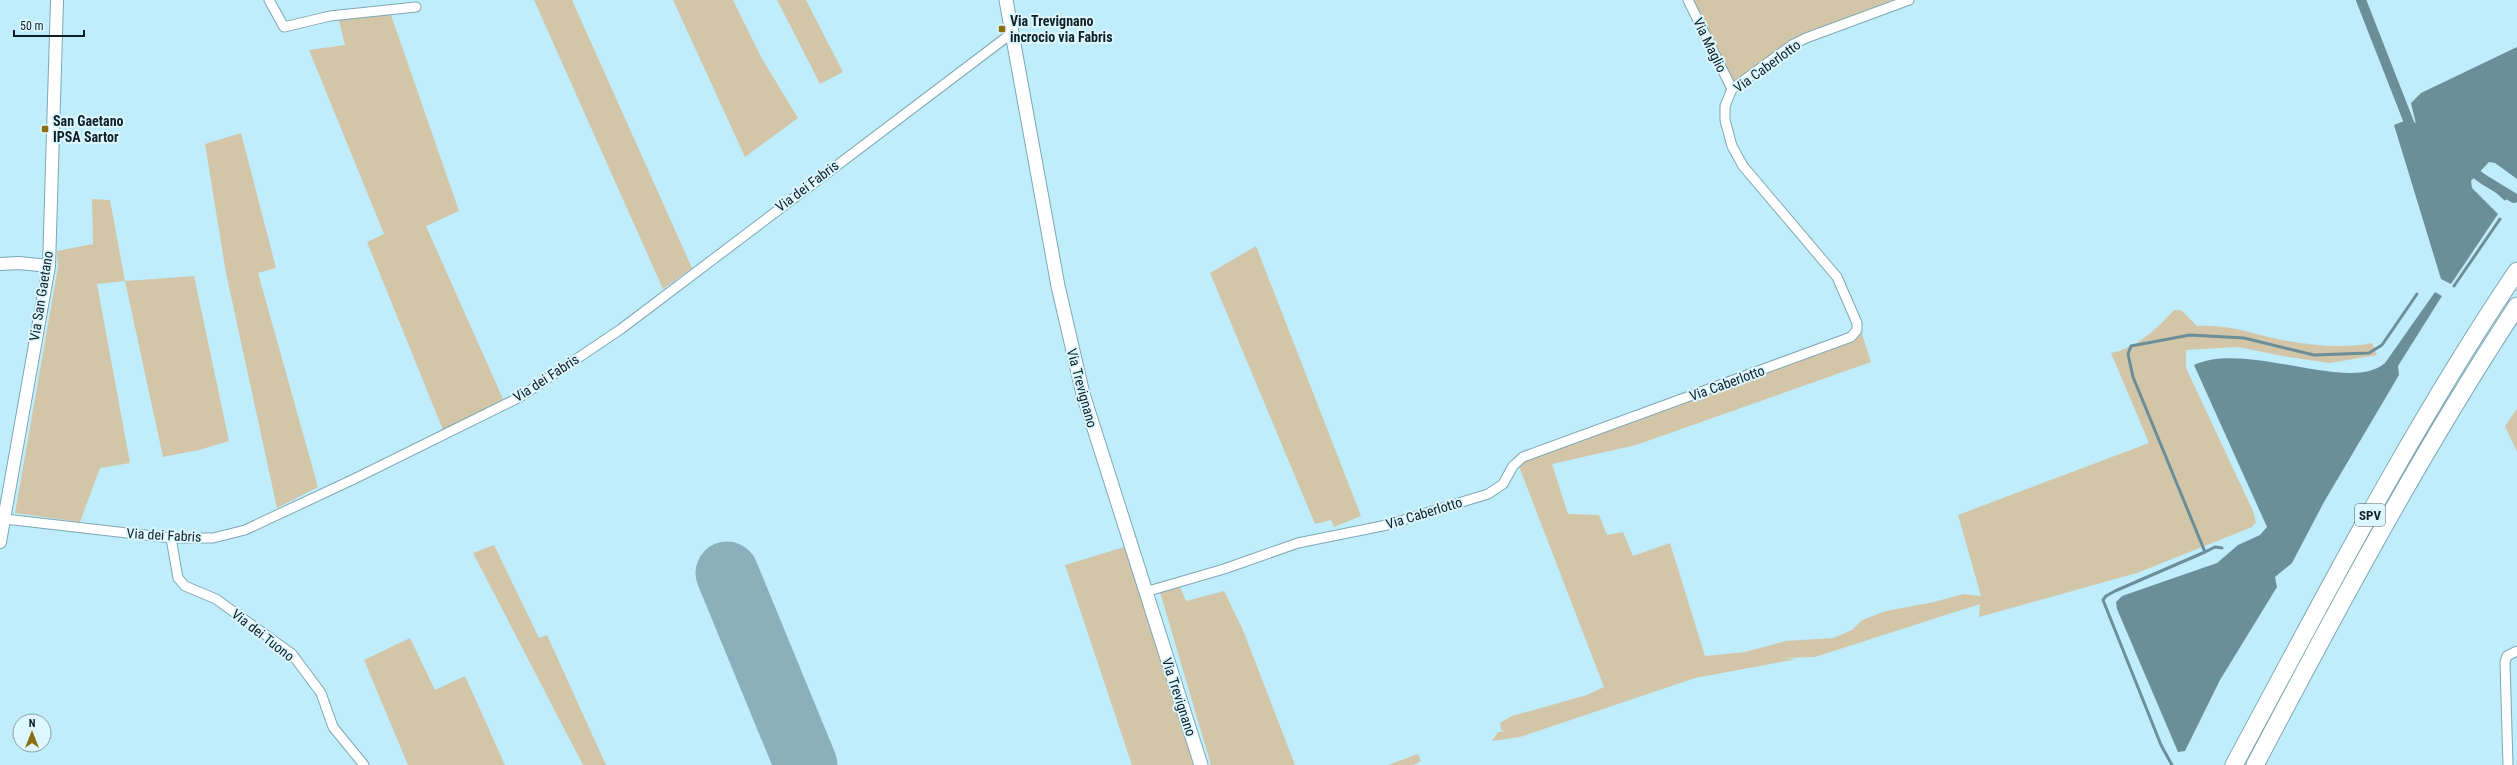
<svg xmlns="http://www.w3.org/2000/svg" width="2517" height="765" viewBox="0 0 2517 765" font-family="'Roboto Condensed',sans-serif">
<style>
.green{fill:#d3c6a8}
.water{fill:#6b8e99}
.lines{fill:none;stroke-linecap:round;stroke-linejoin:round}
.stream{stroke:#6b8e99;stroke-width:3}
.canal{stroke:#6b8e99;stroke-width:10}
.runway{stroke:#8bb0bb;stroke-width:63}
.minor-casing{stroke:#7da7b4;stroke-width:11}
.tertiary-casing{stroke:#7da7b4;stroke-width:14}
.secondary-casing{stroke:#7da7b4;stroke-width:15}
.motorway-casing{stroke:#7da7b4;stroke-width:19}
.minor{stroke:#fff;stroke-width:9}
.tertiary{stroke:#fff;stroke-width:12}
.secondary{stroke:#fff;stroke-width:13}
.motorway{stroke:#fff;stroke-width:17}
.poi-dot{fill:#8e6e12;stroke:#dcf7ff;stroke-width:1.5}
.labels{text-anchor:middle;stroke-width:4;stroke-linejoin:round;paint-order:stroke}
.shield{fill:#dcf7ff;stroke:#4c6066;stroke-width:1}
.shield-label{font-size:13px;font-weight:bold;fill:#0f2025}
.poi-label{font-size:14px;font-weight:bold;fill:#0f2025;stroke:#dcf7ff;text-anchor:start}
.street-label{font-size:14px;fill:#0f2025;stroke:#dcf7ff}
</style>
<rect width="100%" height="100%" fill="#c0edfb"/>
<path class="green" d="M534 0H572L692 268 663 289Z
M673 0H733L761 57 798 118 745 157Z
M777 0H806L843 72 820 84Z
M1683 0H1901L1807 35 1728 90Z
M390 12 459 211 426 226 503 399 443 430 367 242 384 234 309 50 345 45 338 17Z
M241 133 276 268 258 273 318 487 277 508 226 273 205 144Z
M92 199 110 200 125 281 194 276 229 441 199 450 163 457 125 281 97 284 130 463 100 468 80 522 15 513 58 267 57 251 93 244Z
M1256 246 1361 516 1334 527 1331 520 1315 524 1210 273Z
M2174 310H2181L2197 326C2231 324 2251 334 2282 340 2311 345 2343 349 2372 343L2377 355 2330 363 2288 357 2238 347 2186 350V368L2253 511 2256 522 2252 527 2137 573 1979 617 1980 604 1815 657 1781 658 1797 659 1695 678 1520 737 1492 741 1498 732 1505 731 1501 730 1500 723 1512 716 1587 695 1604 687 1515 456 1861 331 1871 362 1636 445 1552 464 1568 514 1599 515 1607 535 1623 532 1633 556 1670 543 1705 656 1745 652 1785 641 1833 638 1852 630 1862 620 1886 611 1934 602 1963 594 1981 596 1958 515 2149 443 2111 353C2135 349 2158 328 2174 310Z
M2517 409V452L2505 426Z
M494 545 539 638 547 635 606 765H583L473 553Z
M1124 547 1143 595 1193 765H1132L1065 565Z
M1157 582H1178L1186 601 1224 591 1243 630 1295 765H1211Z
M410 638 435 690 465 676 505 765H408L364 660Z
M1418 754 1421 761 1413 765H1388Z"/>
<path class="water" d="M2517 47V179L2495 163 2489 162 2471 181 2472 188 2498 214 2451 284 2441 279 2394 125 2404 121 2408 128 2453 162 2458 155 2416 124 2411 103 2421 93Z
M2435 292 2442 296 2398 366 2399 375 2324 502 2292 563 2275 577 2277 587 2220 680 2185 751 2178 752 2117 609 2116 602 2122 596 2217 563 2238 545 2260 535 2267 527 2194 365C2246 340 2350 394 2385 363Z"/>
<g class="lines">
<path class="stream" d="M2483 179 2505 199
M2454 286 2500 219
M2205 552 2215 547 2222 548
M2172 765 2161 745 2103 600 2106 596 2115 591 2205 552 2133 377 2128 354 2131 346 2190 335 2244 338 2314 355 2369 353 2382 345 2417 294"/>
<path class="canal" d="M2361 0 2410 125 2483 179 2514 198"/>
<path class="runway" d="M727 573 806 765"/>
<defs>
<path id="minor" d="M269 0 284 27 330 16 416 7
M1688 0 1732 89
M5 519 171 538H213L245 530 354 479 520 397 621 329 1012 33
M171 538 178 578 185 586 216 599 292 654 321 693 333 727 364 765
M1145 592 1224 569 1298 543 1387 525 1488 494 1503 484 1513 466 1523 457 1851 337 1857 330V323L1837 277 1743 166 1732 146 1725 120V106L1732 89 1792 45 1806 38 1909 0
M2508 765 2505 662 2507 656 2517 651"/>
<path id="tertiary" d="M0 264 19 263 49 266
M0 542 49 266 57 0"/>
<path id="secondary" d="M1006 0 1058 286 1083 394 1201 765"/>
<path id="motorway" d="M2234 765C2324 598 2411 428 2517 271
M2255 765C2337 609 2420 454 2517 306"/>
</defs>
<use href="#minor" class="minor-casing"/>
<use href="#tertiary" class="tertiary-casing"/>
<use href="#secondary" class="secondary-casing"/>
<use href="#motorway" class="motorway-casing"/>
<use href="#minor" class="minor"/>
<use href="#tertiary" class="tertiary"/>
<use href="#secondary" class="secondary"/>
<use href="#motorway" class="motorway"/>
</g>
<g class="poi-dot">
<rect x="998" y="25" width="8" height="8" rx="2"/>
<rect x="41" y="125" width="8" height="8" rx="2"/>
</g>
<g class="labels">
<rect class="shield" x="2355" y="504" width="30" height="22" rx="3"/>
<g class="shield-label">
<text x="2370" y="520">SPV</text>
</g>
<g class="poi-label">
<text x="1010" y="26">Via Trevignano<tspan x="1010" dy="16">incrocio via Fabris</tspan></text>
<text x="53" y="126">San Gaetano<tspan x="53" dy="16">IPSA Sartor</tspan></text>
</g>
<g class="street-label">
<text transform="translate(1710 45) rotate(64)" y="5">Via Maglio</text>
<text transform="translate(1767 66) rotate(-36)" y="5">Via Caberlotto</text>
<text transform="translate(807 186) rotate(-37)" y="5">Via dei Fabris</text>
<text transform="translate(41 296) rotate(-81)" y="5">Via San Gaetano</text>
<text transform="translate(546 378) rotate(-33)" y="5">Via dei Fabris</text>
<text transform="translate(1727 383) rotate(-20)" y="5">Via Caberlotto</text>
<text transform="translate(1082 388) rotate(75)" y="5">Via Trevignano</text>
<text transform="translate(1424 513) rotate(-17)" y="5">Via Caberlotto</text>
<text transform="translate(164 535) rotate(3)" y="5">Via dei Fabris</text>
<text transform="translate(263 635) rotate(38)" y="5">Via dei Tuono</text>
<text transform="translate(1179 697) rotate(72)" y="5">Via Trevignano</text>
</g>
</g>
<g transform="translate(32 733)"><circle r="19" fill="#dcf7ff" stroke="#8aa1a8"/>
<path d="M0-3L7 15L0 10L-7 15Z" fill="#8e6e12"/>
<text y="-6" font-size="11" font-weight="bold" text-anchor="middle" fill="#0f2025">N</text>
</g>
<path d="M14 30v6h70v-6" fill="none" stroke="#0f2025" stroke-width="2"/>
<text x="20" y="30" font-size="12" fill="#0f2025" stroke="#dcf7ff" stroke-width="3" paint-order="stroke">50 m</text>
</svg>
